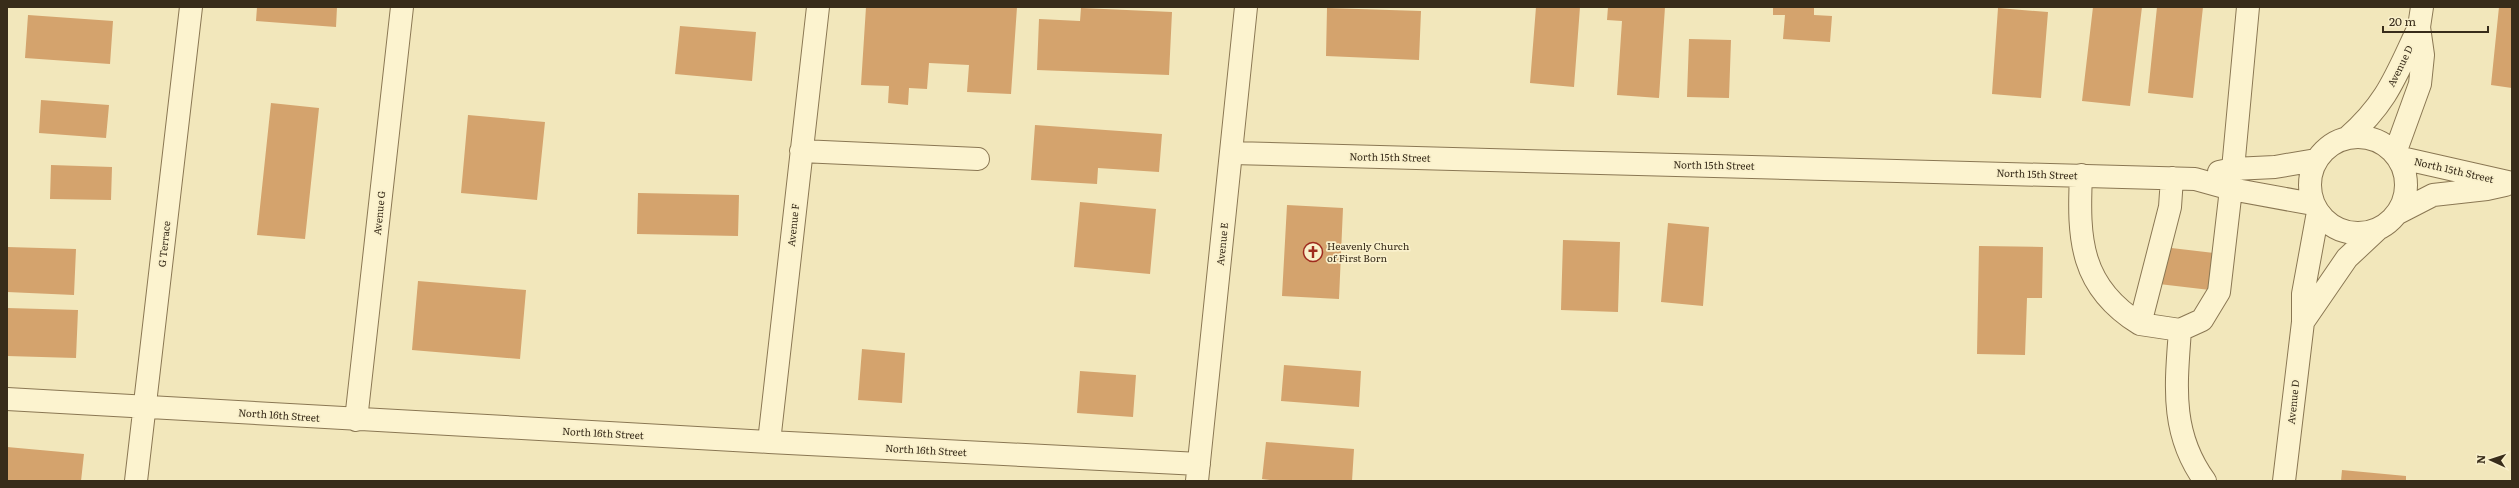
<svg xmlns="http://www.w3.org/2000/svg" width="2519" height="488" viewBox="0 0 2519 488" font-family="Literata,serif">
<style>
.building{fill:#d4a36d}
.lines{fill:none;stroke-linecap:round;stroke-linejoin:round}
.minor-casing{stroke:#8a7753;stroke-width:24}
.minor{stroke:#fcf3cf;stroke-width:22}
.labels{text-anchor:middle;stroke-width:3.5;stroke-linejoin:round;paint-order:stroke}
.street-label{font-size:10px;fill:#382c1a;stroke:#f9f0cb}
.poi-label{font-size:10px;fill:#382c1a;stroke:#f9f0cb;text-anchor:start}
</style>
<rect width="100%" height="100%" fill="#f2e7bb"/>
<path class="building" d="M257 7H337L336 27 256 21Z
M866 7H1017L1011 94 967 92 969 65 929 63 927 89 909 88 908 105 888 103 889 86 861 85Z
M1536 7H1580L1574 87 1530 83Z
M1608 7H1665L1659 98 1617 95 1622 21 1607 20Z
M1773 7H1814V15L1832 16 1830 42 1783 39 1785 15H1773Z
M2093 7H2142L2130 106 2082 101Z
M2157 7H2203L2193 98 2148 93Z
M2499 7H2512V88L2491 85Z
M1081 8 1172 12 1169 75 1037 70 1039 19 1080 21Z
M1327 8 1421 11 1419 60 1326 56Z
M1998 8 2048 12 2041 98 1992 94Z
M28 15 113 21 110 64 25 58Z
M680 26 756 32 752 81 675 74Z
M1689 39 1731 40 1729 98 1687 97Z
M41 100 109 105 106 138 39 133Z
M271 103 319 108 305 239 257 235Z
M468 115 545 122 537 200 461 193Z
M1035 125 1162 134 1159 172 1098 168 1097 184 1031 180Z
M51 165 112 167 111 200 50 199Z
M638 193 739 195 738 236 637 234Z
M1080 202 1156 209 1150 274 1074 267Z
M1287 205 1343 208 1339 299 1282 296Z
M1668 223 1709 227 1703 306 1661 302Z
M1563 240 1620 242 1618 312 1561 310Z
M1979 246 2043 247 2042 298H2027L2025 355 1977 354Z
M7 247 76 249 74 295 7 292Z
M2163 247 2214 253 2210 290 2159 284Z
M418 281 526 290 520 359 412 350Z
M7 308 78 310 76 358 7 356Z
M862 349 905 353 902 403 858 400Z
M1284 365 1361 371 1359 407 1281 401Z
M1080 371 1136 375 1133 417 1077 413Z
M1266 442 1354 449 1352 481H1277L1262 479Z
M7 447 84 454 81 481H7Z
M2342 470 2406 476V481H2341Z"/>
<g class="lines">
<defs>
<path id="minor" d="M2310 185a48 48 0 1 1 96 0a48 48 0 1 1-96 0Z
M2347 138C2388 102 2396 75 2419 27
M801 151 978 159
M1232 153 2195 179 2231 189 2313 204
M2395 153 2420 84 2423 55 2419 27 2422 7
M2397 157 2512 183
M2233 169 2248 7
M2219 172 2233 169 2275 167 2316 160
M2081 175C2078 239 2080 287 2140 324
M2172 178 2170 207 2140 324 2180 330 2202 320 2219 292 2231 189
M2398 213 2433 195 2487 189 2505 185
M2303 322 2347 258 2378 229
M2180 330C2176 385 2170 433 2205 481
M7 399 769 442 1199 464
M356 420 402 7
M769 442 818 7
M136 481 191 7
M1197 481 1246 7
M2284 481 2303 322V294L2318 212"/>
</defs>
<use href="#minor" class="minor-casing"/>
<use href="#minor" class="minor"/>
</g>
<defs>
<symbol id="church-ring" viewBox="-11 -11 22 22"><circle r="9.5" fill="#f9f0cb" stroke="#9f2b1e" stroke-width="1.5"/><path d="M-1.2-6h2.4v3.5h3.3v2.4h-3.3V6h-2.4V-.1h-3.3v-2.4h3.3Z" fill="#9f2b1e"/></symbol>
</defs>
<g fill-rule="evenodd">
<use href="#church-ring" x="1302" y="241" width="22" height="22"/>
</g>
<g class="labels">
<g class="street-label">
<text transform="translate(2400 66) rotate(-64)" y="4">Avenue D</text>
<text transform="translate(1390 157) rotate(1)" y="4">North 15th Street</text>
<text transform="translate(1714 165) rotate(1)" y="4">North 15th Street</text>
<text transform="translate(2454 170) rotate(13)" y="4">North 15th Street</text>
<text transform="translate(2037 174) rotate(2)" y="4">North 15th Street</text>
<text transform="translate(379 213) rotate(-84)" y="4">Avenue G</text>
<text transform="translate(793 225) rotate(-84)" y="4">Avenue F</text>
<text transform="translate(164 244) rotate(-84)" y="4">G Terrace</text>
<text transform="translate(1222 244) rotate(-84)" y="4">Avenue E</text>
<text transform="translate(2293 402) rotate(-84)" y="4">Avenue D</text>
<text transform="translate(279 415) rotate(4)" y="4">North 16th Street</text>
<text transform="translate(603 433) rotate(3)" y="4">North 16th Street</text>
<text transform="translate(926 450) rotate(3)" y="4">North 16th Street</text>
</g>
<g class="poi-label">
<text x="1327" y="250">Heavenly Church<tspan x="1327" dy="12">of First Born</tspan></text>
</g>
</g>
<rect width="2519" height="488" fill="none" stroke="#382c1a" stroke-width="16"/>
<g transform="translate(2491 460) rotate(273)" stroke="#f9f0cb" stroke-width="3" paint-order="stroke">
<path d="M0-3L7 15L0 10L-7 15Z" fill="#382c1a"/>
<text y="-6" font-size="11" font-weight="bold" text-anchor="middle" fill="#382c1a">N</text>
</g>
<path d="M2383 26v6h105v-6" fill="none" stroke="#382c1a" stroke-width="2"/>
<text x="2389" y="26" font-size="12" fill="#382c1a" stroke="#f9f0cb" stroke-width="3" paint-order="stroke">20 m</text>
</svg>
